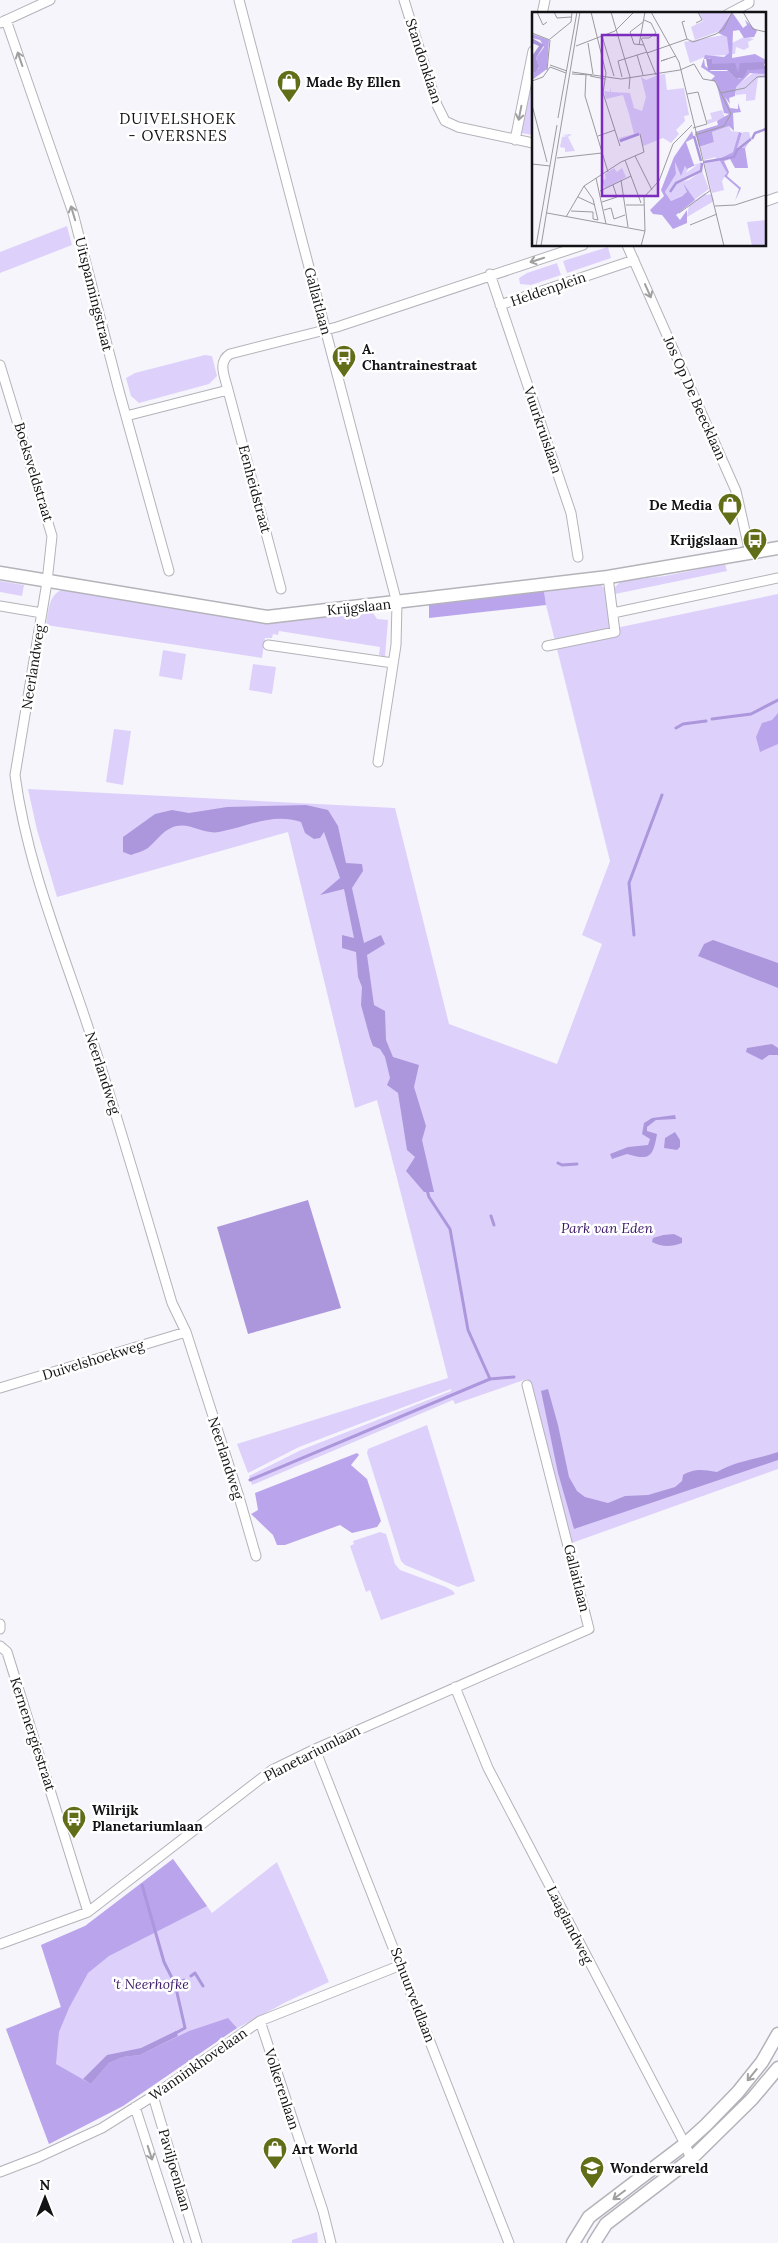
<svg xmlns="http://www.w3.org/2000/svg" width="778" height="2243" viewBox="0 0 778 2243" font-family="Lora,serif">
<style>
.green{fill:#ddd1fb}
.forest{fill:#baa5ec}
.water{fill:#ac97dd}
.lines{fill:none;stroke-linecap:round;stroke-linejoin:round}
.stream{stroke:#ac97dd;stroke-width:3}
.street-casing{stroke:#b4b3b9;stroke-width:11}
.secondary-casing{stroke:#b4b3b9;stroke-width:15}
.street{stroke:#fff;stroke-width:9}
.secondary{stroke:#fff;stroke-width:12}
.oneway{stroke:#a1a0a1}
.labels{text-anchor:middle;stroke-width:5;stroke-linejoin:round;paint-order:stroke}
.street-label{font-size:14px;fill:#131214;stroke:#fff}
.poi-label{font-size:14px;font-weight:bold;fill:#131214;stroke:#fff;text-anchor:start}
.park-label{font-size:14px;font-style:italic;fill:#3c196a;stroke:#fff}
.neighbourhood-label{font-size:15px;letter-spacing:1px;fill:#131214;stroke:#fff}
.inset-river{fill:none;stroke:#ac97dd;stroke-width:2.5}
.inset-road{fill:none;stroke:#9b9a9f;stroke-width:1}
.view{fill:#7b2cbf;fill-opacity:0.15;stroke:#7b2cbf;stroke-width:2.5}
.inset-edge{fill:none;stroke:#131214;stroke-width:2.5}
</style>
<rect width="100%" height="100%" fill="#f6f5fb"/>
<path class="green" d="M533 68V135L521 133V130Z
M67 226 72 245 0 273V252Z
M608 247 611 258 567 273 563 261Z
M557 263 561 275 531 285 520 284 519 278 527 273Z
M205 355 212 356 217 376 209 384 139 403 131 396 126 378 135 373Z
M725 564 727 571 615 594V587L621 581 665 576Z
M0 581 24 585 22 596 0 592Z
M599 583 605 589 611 629 778 594V1469L569 1544 527 1379 455 1404 453 1400 252 1485 249 1476 301 1450 451 1391V1389L299 1447 248 1473 237 1444 448 1378 377 1100 355 1108 288 832 57 897 37 830 28 789 395 808 449 1024 557 1064 602 944 582 935 610 861 546 605 544 591Z
M65 589 267 623 371 610 377 619 388 620 385 657 379 655 380 647 279 631 278 635 273 634 272 638H265L262 658 46 625C49 610 48 593 65 589Z
M163 650 186 654 182 680 159 676Z
M253 664 276 667 272 694 249 690Z
M114 729 131 731 123 785 106 782Z
M427 1425 475 1581 458 1587 405 1565 401 1561 367 1453 368 1449Z
M380 1532 386 1534 395 1564 400 1570 446 1587 453 1591 455 1594 381 1620 370 1590 366 1592 350 1546 354 1544 353 1541Z
M173 1859 212 1913 277 1862 329 1982 286 2002 232 2031 123 2106 49 2144 6 2029 61 2007 41 1945 85 1926Z
M317 2232 318 2243H292V2240Z"/>
<path class="forest" d="M544 591 546 605 429 618V605Z
M778 713V744L760 752 756 737 762 723 772 720Z
M357 1453 359 1455 351 1465 367 1479 381 1521 377 1527 352 1533 340 1525 285 1545H277L273 1535 251 1514 258 1510 255 1493Z
M173 1859 207 1906 109 1956 88 1973 69 2008 59 2032 56 2064 91 2084 109 2063 123 2057 140 2055 189 2031 228 2018 237 2028 123 2106 49 2144 6 2029 61 2007 41 1945 85 1926Z"/>
<path class="water" d="M306 805 328 810 338 826 346 863 362 864 363 871 352 888 364 943 381 935 385 944 367 955 374 1005 385 1011 386 1040 393 1057 419 1065 414 1087 426 1126 422 1140 434 1192H424L406 1171 415 1157 407 1150 398 1093 387 1085 390 1078 385 1057 380 1049 373 1046 370 1038 361 1005 362 987 358 977 356 952 342 948V935L354 938 344 889 320 895 340 878 324 832 320 838 314 839 305 833 301 822C272 812 248 827 219 832 202 835 188 820 171 828 162 832 156 841 148 848 144 851 136 853 131 855L123 852V837L155 814 172 810 189 813 227 807Z
M713 940 778 963V988L698 956 704 944Z
M772 1044 778 1048V1055H769L762 1060 746 1052 747 1048Z
M675 1115 676 1119 656 1120 647 1127V1131L657 1134C653 1157 650 1161 627 1154L612 1159 610 1154 628 1147 648 1145 650 1139 642 1134 644 1123 652 1118Z
M675 1132 680 1140V1147L677 1150 664 1148 665 1138Z
M308 1200 341 1308 248 1334 217 1227Z
M674 1234 682 1238V1243C671 1247 662 1247 652 1242L653 1238 663 1235Z
M548 1389 558 1425 569 1477 577 1491 585 1497 608 1503 625 1496 648 1495 675 1487 682 1481 683 1475C696 1468 703 1470 717 1472 734 1461 758 1459 778 1452V1460L574 1529 558 1473 541 1391Z
M176 2031 178 2036 140 2055 123 2057 109 2063 91 2084 83 2079 107 2055 141 2048Z"/>
<g class="lines">
<path class="stream" d="M712 719 751 714 778 700
M676 728 683 724 706 721
M634 935 629 883 662 795
M558 1163 562 1165 577 1164
M427 1190 429 1197 450 1229 468 1330 490 1379
M491 1216 494 1225
M250 1480 490 1379 514 1377
M142 1885 164 1962 175 1984 185 2028 174 2034
M191 1976 195 1973 203 1986
M175 1984 184 1980"/>
<defs>
<path id="street" d="M239 0 397 603 396 645 378 762
M404 0 437 105 445 121 458 127 533 143
M542 14 545 0
M728 14 749 3V0
M6 20 73 213 119 391 169 571
M0 23 50 0
M515 140 533 51
M764 202 778 197
M627 245 736 491 750 553
M490 274 571 513 578 557
M500 305 634 260
M0 365 52 536 47 582 15 775C26 859 59 941 86 1021 117 1114 144 1209 172 1303L186 1332 239 1497 256 1556
M126 416 228 390
M281 589 228 390C225 377 217 362 230 354L337 327 583 245
M0 606 42 613
M613 613 778 578
M268 645 393 663
M547 646 615 632 608 577
M0 1388 186 1332
M0 1624V1629
M0 1646 7 1652 88 1912
M455 1687 488 1768 685 2144 691 2159
M315 1749 509 2243
M0 1944 88 1912 272 1770 315 1749 589 1629 527 1385
M260 2021 323 2211 331 2243
M153 2096 197 2243
M135 2107 179 2243
M0 2172 39 2157 102 2128 153 2096 260 2021 401 1965"/>
<path id="secondary" d="M0 573 267 617 608 577 778 548
M573 2243 589 2217 685 2144 706 2125 738 2092 762 2062 778 2034
M594 2243 606 2224 691 2159 752 2099 778 2068"/>
</defs>
<use href="#street" class="street-casing"/>
<use href="#secondary" class="secondary-casing"/>
<use href="#street" class="street"/>
<use href="#secondary" class="secondary"/>
</g>
<defs><path id="oneway-shaft" d="M-6 0H5M1.5-3L5.5 0L1.5 3" fill="none" stroke-width="1.6" stroke-linecap="round" stroke-linejoin="round" transform="scale(1.25)"/></defs>
<g class="oneway">
<use href="#oneway-shaft" transform="translate(20 59) rotate(-109)"/>
<use href="#oneway-shaft" transform="translate(520 113) rotate(101)"/>
<use href="#oneway-shaft" transform="translate(73 213) rotate(-107)"/>
<use href="#oneway-shaft" transform="translate(537 260) rotate(162)"/>
<use href="#oneway-shaft" transform="translate(648 291) rotate(66)"/>
<use href="#oneway-shaft" transform="translate(752 2075) rotate(129)"/>
<use href="#oneway-shaft" transform="translate(150 2153) rotate(72)"/>
<use href="#oneway-shaft" transform="translate(619 2195) rotate(143)"/>
</g>
<defs>
<symbol id="shop-pin" viewBox="-11 -11 22 30"><path d="M0 17L-7.5 6A9.5 9.5 0 1 1 7.5 6Z" fill="#616e17" stroke="#fff"/><path d="M-5-2.5h2.3a2.7 3.5 0 0 1 5.4 0H5L5.5 6h-11ZM-1.5-2.5h3a1.5 2.3 0 0 0-3 0Z" fill="#fff"/></symbol>
<symbol id="bus-pin" viewBox="-11 -11 22 30"><path d="M0 17L-7.5 6A9.5 9.5 0 1 1 7.5 6Z" fill="#616e17" stroke="#fff"/><path d="M-5-6H5V4H4V6H2V4H-2V6H-4V4H-5ZM-3.5-4V0h7V-4ZM-3.5 1.2v1.5H-2V1.2ZM2 1.2v1.5H3.5V1.2Z" fill="#fff"/></symbol>
<symbol id="school-pin" viewBox="-11 -11 22 30"><path d="M0 17L-7.5 6A9.5 9.5 0 1 1 7.5 6Z" fill="#616e17" stroke="#fff"/><path d="M0-5L7-2L0 1L-7-2ZM-4 1L0 2.5L4 1V4Q0 6-4 4Z" fill="#fff"/></symbol>
</defs>
<g fill-rule="evenodd">
<use href="#shop-pin" x="275" y="68" width="28" height="38"/>
<use href="#bus-pin" x="330" y="343" width="28" height="38"/>
<use href="#shop-pin" x="716" y="491" width="28" height="38"/>
<use href="#bus-pin" x="741" y="526" width="28" height="38"/>
<use href="#bus-pin" x="60" y="1804" width="28" height="38"/>
<use href="#shop-pin" x="261" y="2135" width="28" height="38"/>
<use href="#school-pin" x="578" y="2154" width="28" height="38"/>
</g>
<g class="labels">
<g class="street-label">
<text transform="translate(424 61) rotate(72)" y="5">Standonklaan</text>
<text transform="translate(548 289) rotate(-19)" y="5">Heldenplein</text>
<text transform="translate(94 294) rotate(76)" y="5">Uitspanningstraat</text>
<text transform="translate(318 301) rotate(75)" y="5">Gallaitlaan</text>
<text transform="translate(695 398) rotate(66)" y="5">Jos Op De Beecklaan</text>
<text transform="translate(543 430) rotate(71)" y="5">Vuurkruislaan</text>
<text transform="translate(34 472) rotate(73)" y="5">Boeksveldstraat</text>
<text transform="translate(255 489) rotate(75)" y="5">Eenheidstraat</text>
<text transform="translate(359 607) rotate(-6)" y="5">Krijgslaan</text>
<text transform="translate(33 667) rotate(-81)" y="5">Neerlandweg</text>
<text transform="translate(103 1073) rotate(72)" y="5">Neerlandweg</text>
<text transform="translate(93 1360) rotate(-17)" y="5">Duivelshoekweg</text>
<text transform="translate(226 1458) rotate(72)" y="5">Neerlandweg</text>
<text transform="translate(577 1578) rotate(76)" y="5">Gallaitlaan</text>
<text transform="translate(33 1734) rotate(72)" y="5">Kernenergiestraat</text>
<text transform="translate(312 1753) rotate(-27)" y="5">Planetariumlaan</text>
<text transform="translate(570 1925) rotate(63)" y="5">Laaglandweg</text>
<text transform="translate(413 1995) rotate(69)" y="5">Schuurveldlaan</text>
<text transform="translate(198 2064) rotate(-35)" y="5">Wanninkhovelaan</text>
<text transform="translate(282 2089) rotate(72)" y="5">Volkerenlaan</text>
<text transform="translate(175 2170) rotate(74)" y="5">Paviljoenlaan</text>
</g>
<g class="poi-label">
<text x="306" y="87">Made By Ellen</text>
<text x="362" y="354">A.<tspan x="362" dy="16">Chantrainestraat</tspan></text>
<text x="712" y="510" text-anchor="end">De Media</text>
<text x="738" y="545" text-anchor="end">Krijgslaan</text>
<text x="92" y="1815">Wilrijk<tspan x="92" dy="16">Planetariumlaan</tspan></text>
<text x="292" y="2154">Art World</text>
<text x="610" y="2173">Wonderwareld</text>
</g>
<g class="park-label">
<text x="607" y="1233">Park van Eden</text>
<text x="151" y="1989">'t Neerhofke</text>
</g>
<g class="neighbourhood-label">
<text x="178" y="124">DUIVELSHOEK<tspan x="178" dy="17">- OVERSNES</tspan></text>
</g>
</g>
<g transform="translate(532 12)">
<rect width="234" height="234" fill="#f6f5fb"/>
<path d="M167 0 194 1 199 0 188 19 163 28 159 15 171 9ZM197 22V43L175 44 158 51 152 30ZM212 25 222 27 216 30 217 35 212 38 204 35 203 42H199L200 31ZM147 59 133 62 135 78 152 76 157 103 152 104 153 109 144 118 147 122 139 131 131 126 111 134 108 122 88 129 87 126 102 122 97 102 91 83 74 87 72 79 78 80V75L79 80 98 81 102 96 110 99 114 85 109 65 114 68 126 63ZM222 60 234 62V66H226L223 88 214 89V82L204 83 203 75ZM190 98 193 106 176 112 175 108 180 107 178 101ZM197 114 199 119 207 120V125L201 140 187 147 202 141 211 120H217L219 127 212 136 204 137 202 141 198 144 189 147 195 161 190 169 192 178 180 181 172 150 182 149 184 145 172 148 168 135 182 130 180 120ZM40 122 36 125 43 139 33 140V136L28 135 30 125 36 124 30 123ZM143 150 149 163 153 154 156 157 154 161 169 150V158L147 170 157 168 170 159 177 177 162 188 157 180 139 189 133 180 144 162ZM82 156 85 160 90 156 94 165 73 177 70 168 74 167 73 162ZM173 181 174 183 180 182 182 189 155 205 157 193ZM234 208V234H220L215 210Z" fill="#ddd1fb"/>
<path d="M200 0 211 16 215 13 213 8 225 19 222 25 212 26 207 18 201 19 200 46 223 42 234 48V52L209 51 206 61 203 56 179 52 178 46 172 47 173 54 179 59H196L204 67H208L217 57H234V62L218 61 204 75 203 84 197 86 198 92 193 85 198 96 206 97V91L209 100 201 101 202 119 197 114 180 120 182 130 167 135 163 120 186 113 185 109 197 102 192 101 184 70 179 68 183 64 169 55 173 43 192 45 197 41 195 25 186 21ZM0 22 17 28 15 57 0 68V60L7 56 4 46 12 35 8 28 0 26ZM160 119 162 126 154 130 162 153 168 151 155 157 153 154 149 164 143 150 144 162 133 180 139 189 150 184 155 180 151 171 163 188 144 203 148 208 155 198V211L141 217 130 203 121 202 118 198 132 184 129 178 142 145ZM207 120 210 121 205 136H212L219 127 213 136 216 156H203L198 147 192 149 197 160 195 164 209 176 203 189 207 177 192 164 195 161 187 147 201 140Z" fill="#baa5ec"/>
<path d="M0 26 12 33 4 46 7 55 3 60H0V44L7 34 0 31ZM174 46 180 47V52L203 51 206 60 208 51 231 50 234 57 216 58 211 66 204 67 195 58H176Z" fill="#ac97dd"/>
<path class="inset-river" d="M162 124 169 149M220 127 223 121 234 117M88 129 107 122M172 150 202 145 205 138 219 127M138 180 144 171 169 159 170 151"/>
<path class="inset-road" d="M5 0 11 13 15 10M22 0 25 6 39 5M59 0 74 61 71 81 88 134M79 0 98 65 97 77M119 0 147 50 192 234M211 0 221 17 234 20M153 9 150 10 155 27M111 10 98 20 102 32 112 33M164 11 170 8 166 0M0 21 18 28 15 58M70 24 82 64M109 26 124 63M110 26H117L124 21 119 11 112 8M18 27 39 10 40 0M56 31 61 62M107 33 113 0M44 34 83 19 102 0M115 41 155 27 161 30 184 22 192 17 200 0M105 43 111 63M135 47 129 49 144 44M18 53 35 59M40 60 89 67 148 58 162 52 171 67 183 69 199 102 192 114 163 123M40 62 60 63M54 62 53 84 76 160M58 64 73 67M90 65 86 49 115 40M0 69 11 65 18 55 34 61M189 81 213 76 225 65 234 64M155 82 166 80 175 112 161 116M0 93 15 150M26 106 45 0M66 124 83 118M103 144 120 178M25 146 70 141M93 148 109 191M0 152 18 154M64 166 74 212M89 168 96 215M52 174 61 187 66 208 61 207V200M68 179 99 164M46 185 63 193M70 190 85 185 81 173M94 193H112M183 194 203 193 234 183M72 198 79 196 82 207 93 203M39 199 61 200M15 201 113 219M147 201 179 178M34 205 52 174 89 150 112 140 108 122M158 213 185 202M4 234 25 113M9 234 48 0M109 234 113 219 112 185 127 169 141 132 160 113"/>
<path class="view" d="M70 23H126V184H70Z"/>
<rect width="234" height="234" class="inset-edge"/>
</g>
<g transform="translate(45 2198)" stroke="#ffffff" stroke-width="4" paint-order="stroke">
<path d="M0-4L9 19L0 12L-9 19Z" fill="#131214"/>
<text y="-8" font-size="14" font-weight="bold" text-anchor="middle" fill="#131214">N</text>
</g>
</svg>
